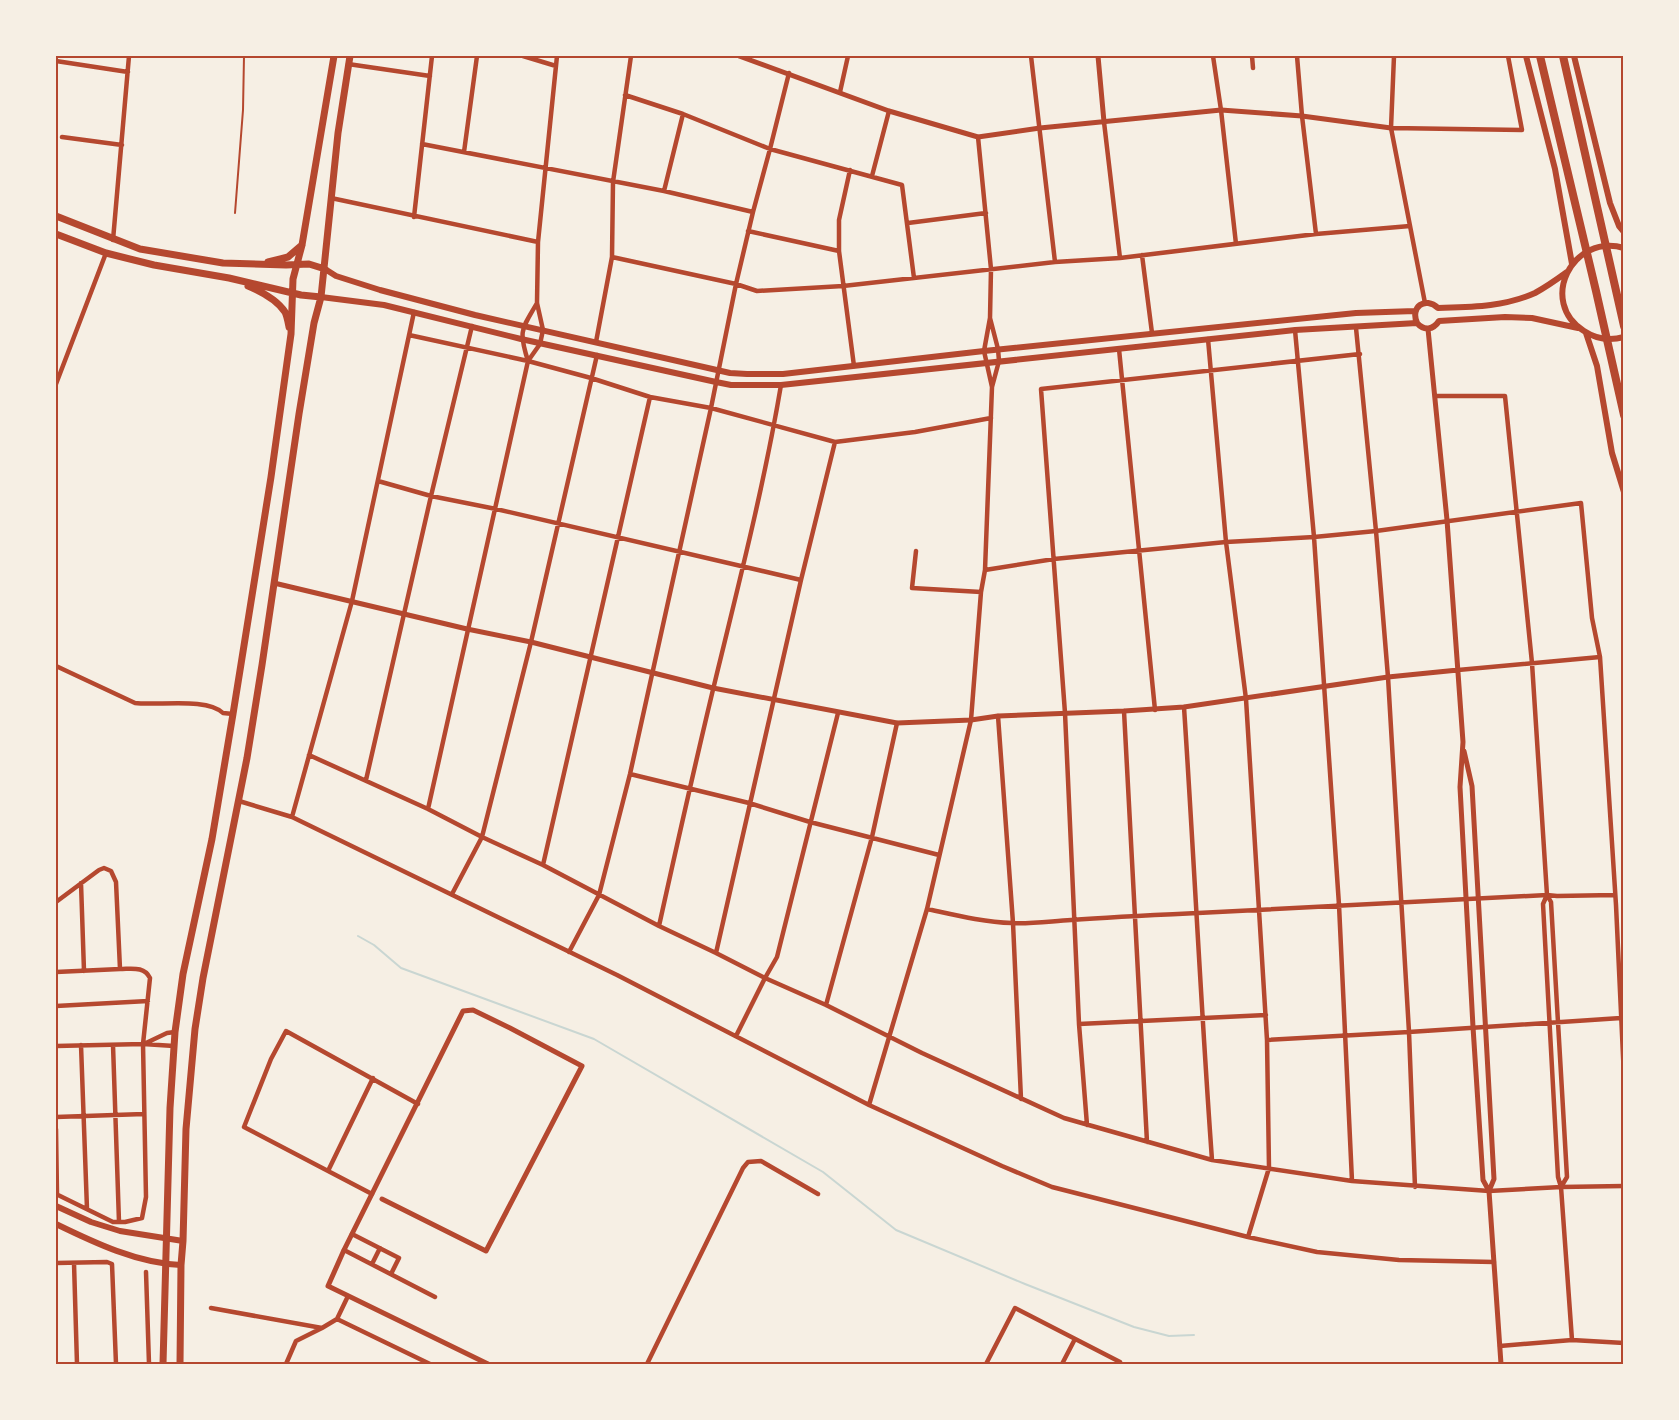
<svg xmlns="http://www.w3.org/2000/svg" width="1679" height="1420" viewBox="0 0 1679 1420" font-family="Manrope,sans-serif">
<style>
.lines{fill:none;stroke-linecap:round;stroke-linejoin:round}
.stream{stroke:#c9d6d2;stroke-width:2}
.service{stroke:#b5482f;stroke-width:2}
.minor{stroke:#b5482f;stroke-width:4.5}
.tertiary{stroke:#b5482f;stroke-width:5}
.secondary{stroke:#b5482f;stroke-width:6}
.primary{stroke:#b5482f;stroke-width:7}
.trunk{stroke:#b5482f;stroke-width:8}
.neatline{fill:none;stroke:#b5482f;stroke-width:2}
</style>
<rect width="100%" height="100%" fill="#f6efe4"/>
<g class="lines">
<path class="stream" d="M358 936 374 945 401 968 594 1039 823 1172 896 1230 1025 1284 1134 1327 1169 1336 1194 1335"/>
<path class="service" d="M235 213 243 110 244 56"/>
<path class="minor" d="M523 56 556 66
M1031 56 1055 262
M1213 56 1221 110 1236 244
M1252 56 1253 68
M1297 56 1302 116 1316 234
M1394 56 1391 128 1425 303
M56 61 128 72
M348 64 430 76
M840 92 848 56
M625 95 683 114 770 149 902 185 914 278
M1104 122 1120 258
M1391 128 1522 130 1508 56
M62 137 122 145
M978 137 991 269 990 318 984 351 992 387
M422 144 664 191 753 212
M464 152 477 56
M850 170 839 220V251L854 366
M872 176 889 111
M664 191 683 114
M331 198 538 242
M414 217 432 56
M908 223 986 213
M748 231 839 251
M113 240 129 56
M1142 255 1152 333
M612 257 736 284 757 291 843 286 1055 262 1120 258 1316 234 1410 226
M1356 328 1376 531 1388 677 1409 1032 1415 1187
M1295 330 1314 537 1339 905 1352 1181
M409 335 528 361 591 378 650 397 711 408 835 442 915 432 991 418
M1208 339 1226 542 1246 699 1267 1040 1269 1168 1248 1237
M596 342 612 257 613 182 631 56
M1119 349 1155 710
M528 361C518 330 522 329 537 303
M56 384 106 253
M1435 396H1505L1532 663 1547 895 1551 902 1567 1177 1561 1187
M378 481 431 496 496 509 801 580
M916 551 912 588 981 592
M985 570 1054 559 1226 542 1314 537 1376 531 1581 503 1592 618 1600 657 1616 905 1624 1077
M56 666 135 703C157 706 207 697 223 713L233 714
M1458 670 1600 657
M1184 707C1194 858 1201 1009 1212 1160
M1124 711 1147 1142
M998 716 1013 923 1021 1099
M309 755 428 809 482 837 543 865 659 926 716 953 765 978 826 1005 922 1053 1064 1118 1212 1160 1352 1181 1489 1191 1561 1187 1624 1186
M630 774 749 803 810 822 939 855
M366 780 431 496 472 326
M239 801 292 817 617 975 869 1105 1002 1166 1052 1187 1248 1237 1317 1252 1399 1260 1494 1262
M428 809 528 361 540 344 543 330 537 303 538 242 557 56
M292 817 352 601 414 312
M543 865 650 397
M81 883 84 971
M452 894 482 837 531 642 597 355
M1547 895 1543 904 1558 1177 1561 1187 1572 1340
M56 902 99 870 104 868 111 871 116 882 120 969C132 969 144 966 150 978L143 1044 146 1197 142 1218 125 1222H113L56 1194
M927 909C955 915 983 922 1012 923 1031 924 1052 921 1071 920 1113 917 1156 915 1198 913 1314 908 1430 900 1547 895L1557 896 1615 895
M659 926C678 840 697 755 718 669 741 575 765 480 781 385
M569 952 599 895 630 774 711 408 736 284 753 212 770 149 789 73
M716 953 801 580 835 442
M56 972 120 969
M826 1005 872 837 897 723
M56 1006 148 1001
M1079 1024 1266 1015
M736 1036 765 978 777 957 838 713
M1267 1040 1409 1032 1621 1018
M146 1043 167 1033 175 1032
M81 1045 87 1209
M113 1045 119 1222
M56 1046 143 1044 174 1046
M869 1105 927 909 971 720 981 592 985 570 992 387 999 361 998 349 990 318
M56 1117 144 1114
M1087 1125 1079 1024 1065 713 1041 389 1360 354
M56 1129 57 1194
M328 1171 373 1078
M372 1194 244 1127 271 1059 286 1031 418 1104
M352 1234 399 1258 391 1274
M344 1250 435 1297
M56 1263 107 1262 112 1264 116 1364
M74 1263 77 1364
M372 1264 380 1248
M146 1272 149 1364
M211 1308 322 1328 337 1319 430 1364
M337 1319 348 1296
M1500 1346 1572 1340 1624 1343
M286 1364 296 1341 322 1328
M647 1364 743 1168 748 1162 761 1161 818 1194
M986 1364 1015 1308 1120 1362 1119 1364
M1062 1364 1075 1339"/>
<path class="tertiary" d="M739 56 889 111 978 137 1040 128 1221 110 1302 116 1391 128
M1098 56 1104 122
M1428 329 1447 520 1463 742 1460 787 1473 1027 1483 1180 1489 1191
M274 583 467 629 531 642 713 688 897 723 971 720 998 716 1124 711 1184 707 1388 677 1458 670
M1464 751 1472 786 1494 1179 1489 1191 1501 1364
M382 1199 486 1251 582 1066 510 1028 473 1010 463 1011 344 1250 328 1286 488 1364"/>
<path class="secondary" d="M1526 56 1555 169 1572 264
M1574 56 1610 203 1619 226 1624 232
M1624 248C1572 233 1538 302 1584 331 1596 339 1609 341 1624 337
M325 269 336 276 380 290 475 315 730 373 747 374H783L984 351 1356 313 1415 311
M321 297 384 305 521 339 716 382 731 385H781L1295 330 1417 323C1424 331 1433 330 1439 321L1505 317 1532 318 1578 328
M1417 323C1410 307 1425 296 1438 308 1471 307 1504 307 1535 293 1546 287 1556 280 1567 272
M1586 333 1597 366 1612 453 1624 492
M56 1206 91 1222 120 1231 183 1241
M56 1224C95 1243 137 1263 181 1265"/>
<path class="primary" d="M56 216 140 249 223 263 286 265 309 264 325 269
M56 234 106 253 154 265 229 278 301 295 321 297
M268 262 288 257 302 245
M248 286C260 291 277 300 285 312 287 316 288 322 289 327
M163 1364 170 1108 175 1032 183 974 212 839 233 714 271 477 291 334 293 279 302 245 334 56
M180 1364 181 1265 183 1241 186 1129 195 1029 203 978 247 758 262 665 299 414 314 323 321 297 338 133 350 56"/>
<path class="trunk" d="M1540 56 1596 291 1624 415
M1563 56 1624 326"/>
</g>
<rect width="1679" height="1420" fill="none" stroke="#f6efe4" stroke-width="114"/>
<rect x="57" y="57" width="1565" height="1306" class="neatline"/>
</svg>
